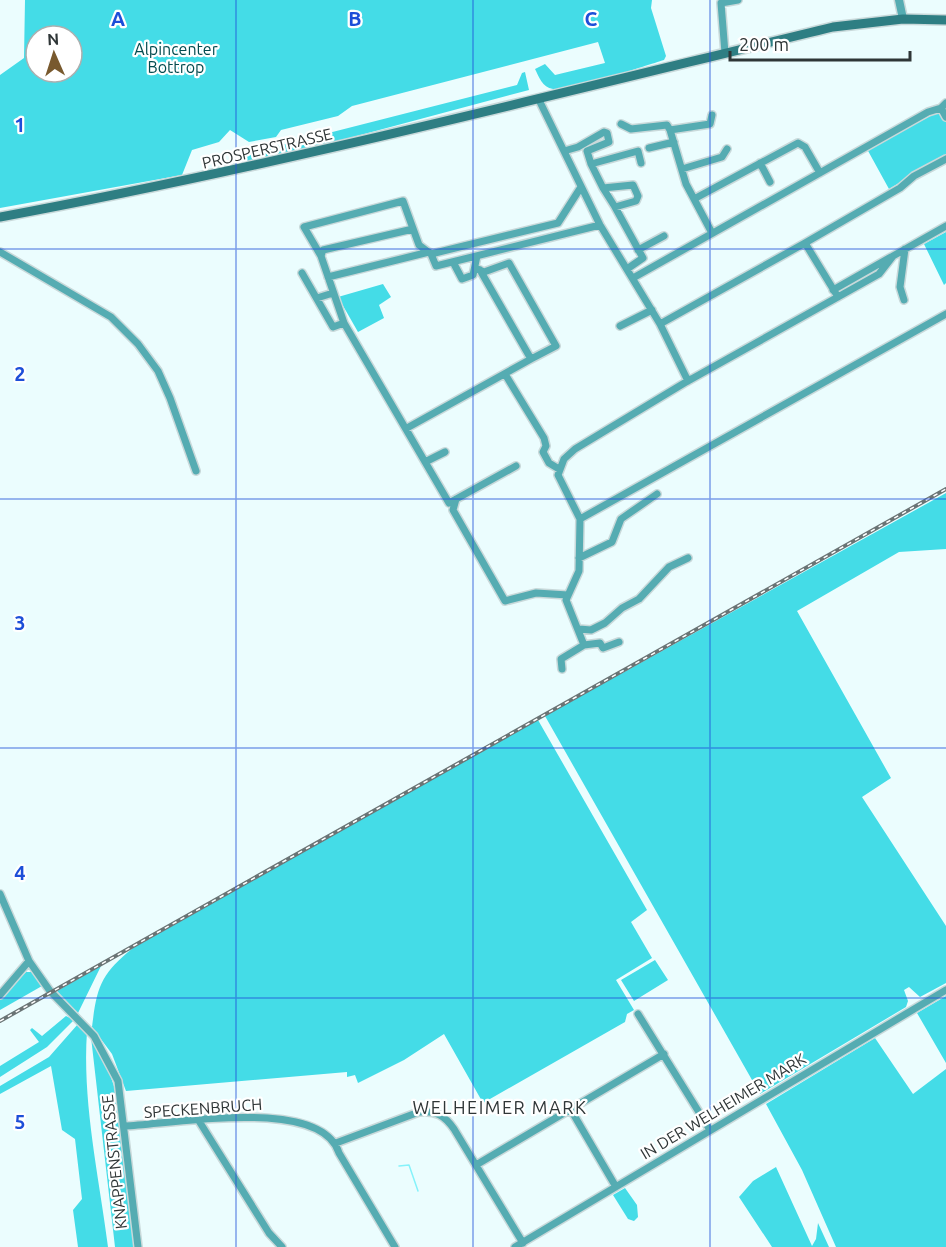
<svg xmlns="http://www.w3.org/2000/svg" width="946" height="1247" viewBox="0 0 946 1247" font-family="Ubuntu,sans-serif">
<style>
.green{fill:#44dce7;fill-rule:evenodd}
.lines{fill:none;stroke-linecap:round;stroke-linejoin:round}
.stream{stroke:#85f2fa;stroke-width:1.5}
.minor-casing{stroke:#c9d9da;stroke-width:10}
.tertiary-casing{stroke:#c9d9da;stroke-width:11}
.secondary-casing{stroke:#c9d9da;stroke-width:12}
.minor{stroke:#55acb2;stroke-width:7}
.tertiary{stroke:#55acb2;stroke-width:8}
.secondary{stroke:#2e7e83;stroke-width:9}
.rail-casing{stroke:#6a7475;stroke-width:4}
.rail{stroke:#fff;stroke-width:1.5;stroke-dasharray:4.5;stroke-linecap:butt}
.grid{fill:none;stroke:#1d4ed8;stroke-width:1.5;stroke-opacity:0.55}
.labels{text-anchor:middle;stroke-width:4.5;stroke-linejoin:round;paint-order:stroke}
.park-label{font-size:16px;fill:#034b4f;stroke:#fff}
.street-label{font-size:16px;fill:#2f3637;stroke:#fff}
.neighbourhood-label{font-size:18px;letter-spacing:1.5px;fill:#2f3637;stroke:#fff}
.grid-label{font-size:20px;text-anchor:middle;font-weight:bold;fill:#1d4ed8;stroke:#fff;stroke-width:4.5;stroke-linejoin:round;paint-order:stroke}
</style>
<rect width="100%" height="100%" fill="#ebfdfe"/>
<path class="green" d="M25 0H652L651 8 666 56 664 60C644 66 569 92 553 89 542 87 539 77 535 69L545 64 555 75 605 63 598 42 352 106 338 116 281 130 276 137 249 142 230 130 219 142 192 150 182 175 0 208V75L24 58ZM36 36H72V72H36Z
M525 72 529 90 248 165 246 154 517 85 522 73Z
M940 111 946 120V155L889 189 867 149Z
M946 232V283L944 285 924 244Z
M383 284 391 297 379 305 384 318 358 332 338 297Z
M946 493V549L899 552 797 611 891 778 862 797 946 926V983L920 997 909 987 904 990 908 1001 906 1007 760 1094 545 716Z
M538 720 647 910 631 922 652 958 616 980 634 1010 627 1014 625 1022 483 1103 444 1034 404 1060 358 1083 355 1075 347 1077V1072L126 1091 112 1054 92 1027C97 986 101 974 133 948Z
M655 960 668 980 634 1001 621 980Z
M101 966 78 1013 57 991Z
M26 972H33L42 986 0 1010V999Z
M946 996V1063L917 1013Z
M66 1016 74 1020 47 1047 0 1077V1066L39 1042 30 1030 32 1028 42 1036Z
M78 1024 87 1031C82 1103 99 1176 108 1247H78L73 1210 82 1199 75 1139 62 1130 51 1066 0 1094V1086L49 1057Z
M91 1037 106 1063 116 1092 134 1247H115Z
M875 1038 913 1094 946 1069V1247H836L802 1170 766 1104Z
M776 1167 812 1246 816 1239 818 1223 829 1247H772L739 1197 753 1181Z
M625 1188 637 1205 638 1217 634 1221 628 1219 613 1195Z"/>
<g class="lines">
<path class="stream" d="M399 1166 409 1165 418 1191"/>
<defs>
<path id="minor" d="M725 53 721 3 738 0
M539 100 600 225 660 324 688 381 879 274 893 256 946 226
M946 103 941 108 946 117
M621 124 631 129 667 125 670 130
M649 148 674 142
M564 151 578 147 604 132 607 133 609 142 587 151 591 164 638 151 641 163
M760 163 770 182
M591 164 603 188 633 185 638 196 636 201 615 207 603 188
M682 169 722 157 727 149
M694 199 686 184 670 130 710 124 712 115
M615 207 643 258 627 269
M413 229 323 250 321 256 344 323 449 503 516 466
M712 233 694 199 798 143 805 147 820 173
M805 243 900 188 914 176 946 159
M638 250 664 236
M0 252 111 317 138 344 158 371 170 398 196 471
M431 254 558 223 581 187
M321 256 304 227 403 201 419 245 431 254 436 266 600 225
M453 262 462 279 473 275 477 256
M475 268 484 272 509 263 556 346 531 359 480 270
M302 273 333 327 344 323
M328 277 429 252
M633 278 928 112 941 108
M833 290 891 257
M317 298 333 293
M904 300 900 287 905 249
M660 324 805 243 838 297
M620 326 652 310
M505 374 544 438 546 446 543 452 549 463 559 469
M407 428 531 359
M425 462 445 452
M456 499 453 510 505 601 536 593 568 595
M580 519 558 475 564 459 575 449 691 379
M579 558 612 542 621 519 657 494
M579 629 591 630 605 623 622 608 639 599 669 567 688 558
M619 642 603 648 600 643 584 645 566 600 579 571 580 519 946 314
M562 669 561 659 584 645
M0 894 29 961 50 991 94 1036 118 1081 138 1247
M0 995 29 961
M638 1014 710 1130
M571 1110 616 1187
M199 1121 269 1233 282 1247
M125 1126C173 1124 321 1096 339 1153L395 1247
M336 1143 419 1112C436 1110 445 1116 454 1129L523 1243
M476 1165 664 1054
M515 1247 946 990"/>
<path id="tertiary" d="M899 0 903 19"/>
<path id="secondary" d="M0 217C280 165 556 94 833 27L903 19 946 20"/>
</defs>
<use href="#minor" class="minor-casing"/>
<use href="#tertiary" class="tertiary-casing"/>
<use href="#secondary" class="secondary-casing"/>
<use href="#minor" class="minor"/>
<use href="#tertiary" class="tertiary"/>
<use href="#secondary" class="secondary"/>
<defs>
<path id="rail" d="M0 1021 946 489"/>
</defs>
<use href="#rail" class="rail-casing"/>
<use href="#rail" class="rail"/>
</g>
<path class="grid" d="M236 0V1247M473 0V1247M710 0V1247M0 249H946M0 499H946M0 748H946M0 998H946"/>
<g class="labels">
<g class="park-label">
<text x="176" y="55">Alpincenter<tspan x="176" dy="18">Bottrop</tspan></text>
</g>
<g class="street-label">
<text transform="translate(267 148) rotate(-13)" y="6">PROSPERSTRASSE</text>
<text transform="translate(723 1106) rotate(-31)" y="6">IN DER WELHEIMER MARK</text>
<text transform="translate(203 1108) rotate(-4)" y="6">SPECKENBRUCH</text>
<text transform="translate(114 1162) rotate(-96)" y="6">KNAPPENSTRASSE</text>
</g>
<g class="neighbourhood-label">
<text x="500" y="1114">WELHEIMER MARK</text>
</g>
</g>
<g class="grid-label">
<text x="118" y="26">A</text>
<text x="355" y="26">B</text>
<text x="591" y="26">C</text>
<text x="20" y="132">1</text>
<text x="20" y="381">2</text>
<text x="20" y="630">3</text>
<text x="20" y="880">4</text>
<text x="20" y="1129">5</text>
</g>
<g transform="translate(54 54) rotate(357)"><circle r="28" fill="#ffffff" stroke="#acafaf" stroke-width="1.5"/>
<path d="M0-4.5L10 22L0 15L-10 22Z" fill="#78592e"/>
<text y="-9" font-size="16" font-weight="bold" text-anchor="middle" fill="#2f3637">N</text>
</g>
<path d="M730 51v9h180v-9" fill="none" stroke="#2f3637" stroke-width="3"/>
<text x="739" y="51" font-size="18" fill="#2f3637" stroke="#ffffff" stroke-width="4.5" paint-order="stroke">200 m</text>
</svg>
